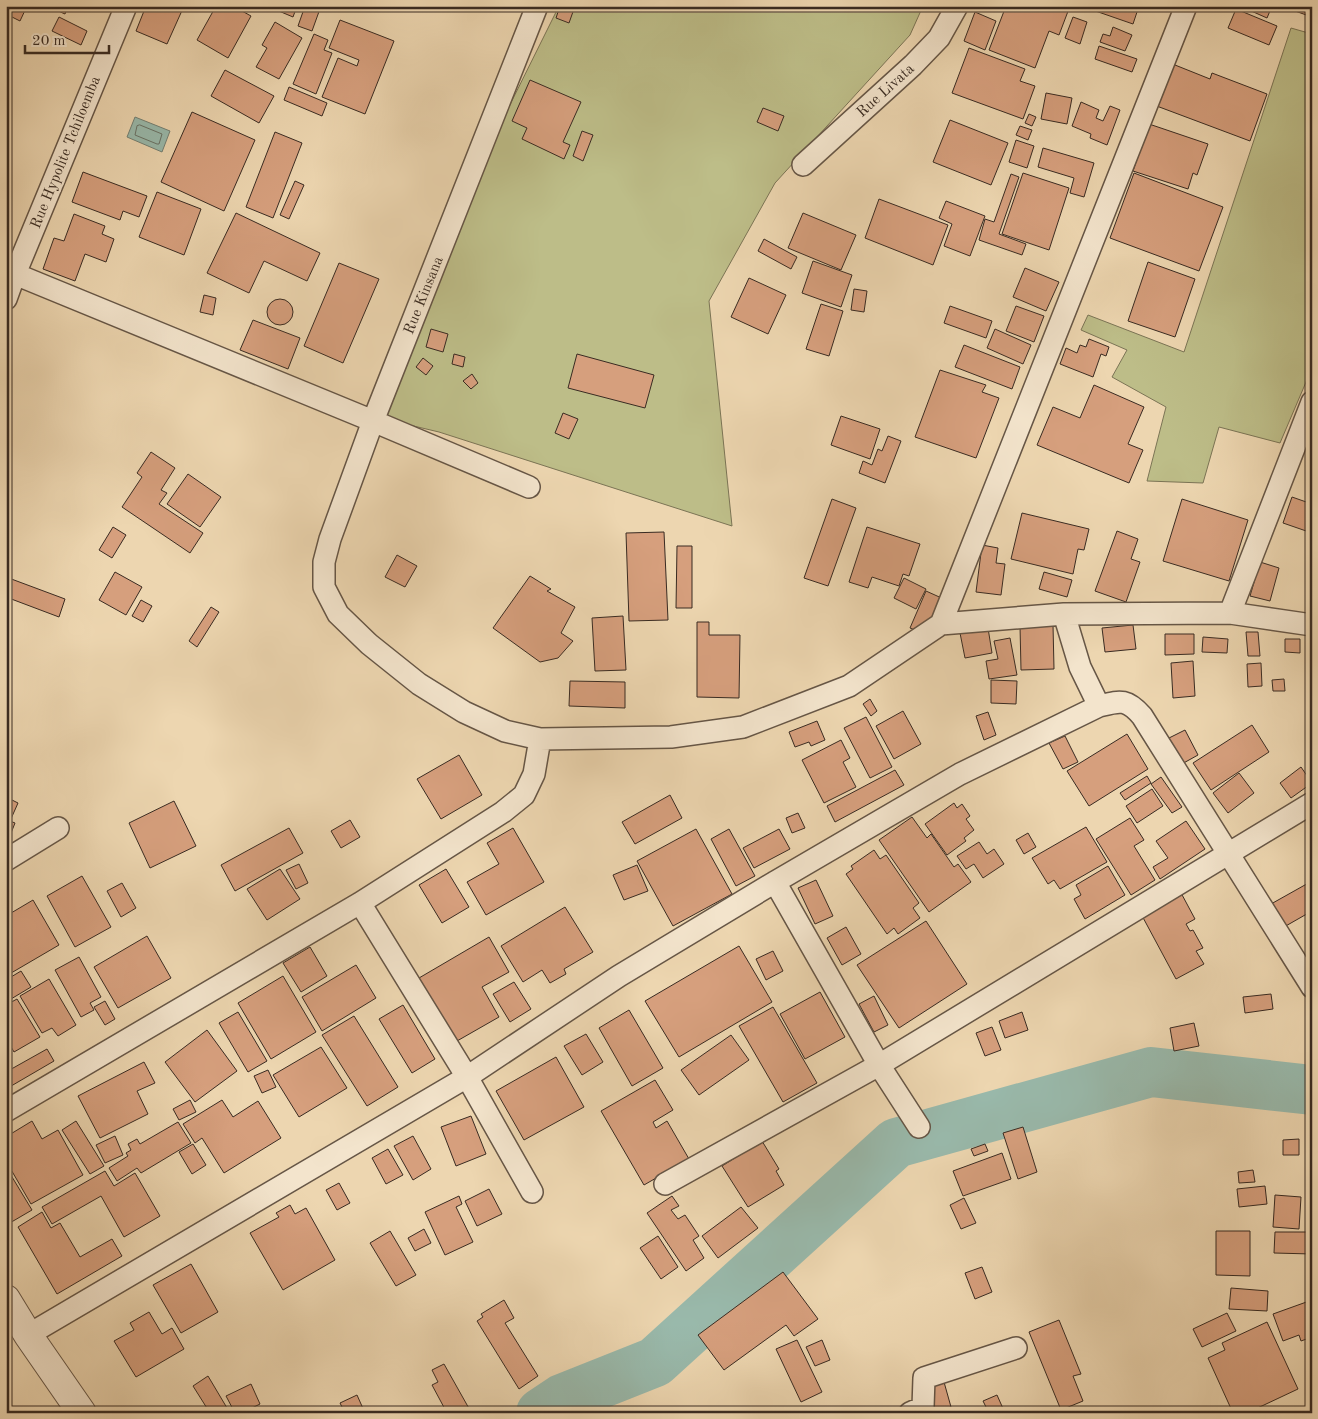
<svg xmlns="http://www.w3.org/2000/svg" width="1318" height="1419" viewBox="0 0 1318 1419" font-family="'Old Standard TT',serif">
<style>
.green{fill:#bdbd88;stroke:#7b7455}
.water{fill:#99b9ab;stroke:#738074}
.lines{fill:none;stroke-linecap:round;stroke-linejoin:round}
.shore{stroke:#697266;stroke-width:1}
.river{stroke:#99b9ab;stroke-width:50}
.building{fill:#d69f7d;stroke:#392b22}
.minor-casing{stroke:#665646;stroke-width:24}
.tertiary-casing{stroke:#665646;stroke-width:30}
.minor{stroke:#f3e4cc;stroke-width:21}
.tertiary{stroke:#f3e4cc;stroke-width:28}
.labels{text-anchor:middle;stroke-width:4.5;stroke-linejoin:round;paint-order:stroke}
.street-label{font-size:15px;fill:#392b22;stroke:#f3e4cc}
</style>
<rect width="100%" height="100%" fill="#edd6b0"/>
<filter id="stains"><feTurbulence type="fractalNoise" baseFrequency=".004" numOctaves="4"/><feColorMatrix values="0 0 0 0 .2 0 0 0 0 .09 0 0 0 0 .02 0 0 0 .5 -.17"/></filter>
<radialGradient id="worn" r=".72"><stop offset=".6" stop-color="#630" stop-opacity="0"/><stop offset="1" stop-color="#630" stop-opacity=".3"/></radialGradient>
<path class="green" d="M559 6H923L910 35 775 183 709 301 732 526 439 432 384 419 485 155Z
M1291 28 1312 34V368L1280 443 1219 427 1203 483 1147 481 1166 407 1112 377 1127 350 1081 330 1088 315 1184 352Z"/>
<path class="water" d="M135 117 170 131 162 152 127 137Z"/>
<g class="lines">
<path class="shore" d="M140 125 162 134 159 144H157L135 135 137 126Z"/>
<path class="river" d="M541 1413 562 1399 655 1362 896 1143 1151 1072 1312 1090"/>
</g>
<path class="building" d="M6 6H27L20 21 6 14Z
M47 6H68L65 14Z
M146 6H184L167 44 136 31Z
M216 6H233L251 16 228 58 197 40Z
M267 6H297L293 17Z
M305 6H321L312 31 298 26Z
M560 6H575L569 23 556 18Z
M1006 6H1070L1059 35 1049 31 1035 68 989 50Z
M1081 6H1139L1133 24Z
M1240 6H1272L1267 18Z
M1297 6H1312V17L1295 11Z
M1236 9 1277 26 1269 45 1228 28Z
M975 12 996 21 985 50 964 41Z
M59 17 87 31 81 45 52 31Z
M1073 17 1087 22 1080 44 1065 38Z
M340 20 394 41 365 114 322 97 338 58 357 66 359 60 329 48Z
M275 22 302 38 279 79 256 67 267 48 262 45Z
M1113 27 1132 35 1125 51 1100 42 1103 34 1110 36Z
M314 34 328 40 324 50 332 53 316 94 293 84Z
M1099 46 1137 59 1132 72 1095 59Z
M969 48 1025 69 1020 81 1035 86 1023 119 952 93Z
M1170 63 1210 79 1212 73 1267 94 1250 141 1154 105Z
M225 70 274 96 259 123 211 96Z
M530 80 581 102 563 142 570 145 564 159 522 139 527 128 512 121Z
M289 87 327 103 322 116 284 100Z
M1046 93 1072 98 1067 124 1041 119Z
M1081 102 1099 110 1096 118 1103 121 1110 106 1120 110 1107 145 1090 138 1091 134 1072 126Z
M763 108 784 116 778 131 757 122Z
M192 112 255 140 224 211 161 182Z
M1029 114 1036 117 1032 126 1025 123Z
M950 120 1008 143 991 185 933 162Z
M1149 124 1208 144 1197 175 1193 173 1188 189 1133 171Z
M1020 126 1032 130 1028 140 1016 135Z
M582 131 593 135 583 161 573 156Z
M275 132 302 143 273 218 246 207Z
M1016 140 1034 146 1027 168 1009 162Z
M1043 148 1094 163 1084 197 1070 193 1074 178 1038 167Z
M83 172 147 196 139 217 123 211 120 220 72 202Z
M1023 173 1069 188 1049 250 1002 234Z
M1134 173 1223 207 1199 271 1110 238Z
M1011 174 1019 177 999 234 1026 244 1022 255 979 240 985 219 994 222Z
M295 181 304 185 289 219 280 215Z
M157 192 201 209 184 255 139 237Z
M879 199 948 225 933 265 865 238Z
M946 201 985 216 970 256 944 246 952 224 939 218Z
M236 213 320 253 307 281 264 261 249 293 207 273Z
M803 213 856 235 841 270 788 248Z
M74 214 105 226 102 234 114 239 106 262 85 254 75 281 43 269 54 238 64 241Z
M764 239 797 257 791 269 758 251Z
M813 261 852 275 841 307 802 293Z
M1148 262 1195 279 1175 337 1128 321Z
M339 263 379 279 343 363 304 346Z
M1025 268 1059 282 1046 311 1013 297Z
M749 278 786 295 768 334 731 317Z
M854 289 867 291 864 312 851 310Z
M204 295 216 298 213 315 200 312Z
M267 312a13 13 0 1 1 26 0a13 13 0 1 1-26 0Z
M821 304 843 311 829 356 806 349Z
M950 306 992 321 986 338 944 323Z
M1016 306 1044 316 1034 342 1006 331Z
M253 320 300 338 288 369 240 350Z
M431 329 448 334 443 352 426 347Z
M995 329 1031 345 1023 364 987 348Z
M1089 339 1109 347 1106 356 1101 354 1093 377 1060 364 1066 348 1077 353 1080 345 1086 347Z
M964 345 1020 367 1012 389 955 367Z
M454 354 465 357 463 367 452 364Z
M577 354 654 375 645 408 568 388Z
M423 358 433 366 426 375 416 367Z
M940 370 986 385 982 392 999 398 976 458 915 437Z
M472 374 478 383 471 389 463 381Z
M1094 385 1144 407 1128 444 1143 450 1129 483 1037 445 1053 407 1080 418Z
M563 413 578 419 569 439 555 433Z
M841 416 880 429 870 459 831 445Z
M888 436 901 441 885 483 859 473 863 461 872 465 878 449 882 451Z
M151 452 175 468 161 490 167 493 159 504 203 533 190 553 122 507 142 477 137 473Z
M188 474 221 497 200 527 167 504Z
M1292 497 1312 504V533L1283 523Z
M832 499 856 508 828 586 804 578Z
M1182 499 1248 520 1229 581 1163 561Z
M1022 513 1089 529 1084 550 1078 549 1073 574 1011 559Z
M113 527 126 535 112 558 99 550Z
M867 527 920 544 909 576 903 574 899 586 872 577 868 588 849 582Z
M1117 531 1138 539 1131 559 1140 562 1126 602 1095 591Z
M664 532 668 620 629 621 626 533Z
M982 545 998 548 996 563 1005 564 1001 595 976 592Z
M677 546H692V608H676Z
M397 555 417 566 405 587 385 577Z
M1260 562 1279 568 1270 601 1250 596Z
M115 572 142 587 126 615 99 600Z
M1044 572 1072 580 1067 597 1039 589Z
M530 576 551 589 547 591 575 607 561 633 573 641 558 658 540 662 493 628Z
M6 577 65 599 59 617 6 597Z
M904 578 926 589 916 609 894 598Z
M926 591 946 600 936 624 927 620 922 633 910 628Z
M141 600 152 606 143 622 132 616Z
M211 607 219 612 197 647 189 641Z
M623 616 626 670 595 671 592 618Z
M697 622H709V635H740L739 698 697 697Z
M1053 625 1054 669 1021 670 1020 626Z
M1133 625 1136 649 1105 652 1102 628Z
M988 628 992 653 965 658 960 633Z
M1246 632H1258L1260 656H1248Z
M1165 634H1194V654L1165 655Z
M1203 637 1228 639 1227 653 1202 652Z
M1010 638 1017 675 989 679 986 661 998 659 994 641Z
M1285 639H1300V653L1285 652Z
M1193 661 1195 696 1173 698 1171 663Z
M1261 663 1262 686 1248 687 1247 664Z
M1284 679 1285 691H1273L1272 680Z
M991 680 1017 681 1016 704 991 703Z
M570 681 625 682V708L569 706Z
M870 699 877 711 871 716 863 704Z
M903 711 921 744 894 759 876 726Z
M988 712 996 735 984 740 976 716Z
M866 717 892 767 870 778 844 728Z
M817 721 825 740 811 746 809 742 795 747 789 732Z
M1252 725 1269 752 1211 790 1193 763Z
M1185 730 1198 755 1180 765 1167 739Z
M1127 734 1148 769 1089 806 1067 771Z
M1065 736 1078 762 1063 769 1049 743Z
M841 740 850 758 843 762 856 787 824 803 802 760Z
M459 755 482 795 441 819 417 779Z
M1301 767 1312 783 1291 798 1280 783Z
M895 770 904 785 835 822 827 806Z
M1239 773 1254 793 1228 813 1213 793Z
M1147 776 1151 783 1125 800 1120 793Z
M1161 777 1182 807 1172 813 1151 784Z
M1152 789 1163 806 1137 823 1126 806Z
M670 795 682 818 635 844 622 822Z
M8 798 18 803 10 821 15 823 9 838 6 837V802Z
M174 801 196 846 150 868 129 823Z
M954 803 957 808 962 804 970 816 966 819 974 830 964 838 966 841 947 855 925 824Z
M798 813 805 828 792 833 786 818Z
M912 817 927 838 931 834 954 867 958 864 971 882 929 912 879 840Z
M1130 818 1144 840 1134 846 1155 880 1131 895 1096 839Z
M350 820 360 837 341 848 331 831Z
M1186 821 1205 849 1160 879 1153 867 1168 858 1156 841Z
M1086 827 1107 862 1060 889 1054 880 1048 884 1032 858Z
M289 828 303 853 235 891 221 865Z
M513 828 544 882 486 915 467 882 499 864 487 843Z
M696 829 732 894 673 926 637 861Z
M729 829 755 876 736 886 711 839Z
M779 829 790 849 754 868 743 848Z
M1028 833 1036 847 1024 854 1016 840Z
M979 842 987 854 994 849 1004 864 983 878 974 864 966 869 957 856Z
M874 850 880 859 886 855 919 903 913 908 920 918 898 934 894 928 887 934 846 874 853 869 851 866Z
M299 864 308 883 296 889 286 870Z
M637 865 648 891 624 900 613 875Z
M1108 866 1125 895 1085 919 1074 899 1081 895 1076 885Z
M280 869 300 899 267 920 247 889Z
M446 869 469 907 442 923 419 885Z
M82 876 111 927 75 947 47 896Z
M816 880 833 916 815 924 798 888Z
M1312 881V911L1284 927 1271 904Z
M122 883 136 908 121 917 107 891Z
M1180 891 1195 919 1186 924 1190 931 1193 930 1203 948 1196 951 1204 964 1176 979 1140 912Z
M33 900 59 945 6 976V916Z
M565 907 593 952 564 969 566 974 550 983 542 970 523 982 501 946Z
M926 921 967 984 899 1028 857 965Z
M846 927 861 954 842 965 827 938Z
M147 936 171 978 118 1008 94 967Z
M489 937 509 972 482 987 499 1017 457 1041 419 978Z
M739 946 772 1002 679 1057 645 1001Z
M310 947 327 976 301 992 283 963Z
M773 951 783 971 766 980 756 959Z
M79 957 101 997 90 1003 94 1010 81 1017 55 970Z
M356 965 376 998 322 1031 302 997Z
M21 971 31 987 6 1002V980Z
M283 976 316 1032 271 1059 238 1003Z
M49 979 76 1025 58 1036 52 1028 42 1033 20 996Z
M514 982 531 1009 510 1022 493 994Z
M820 992 845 1037 805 1059 780 1014Z
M1271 994 1273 1009 1245 1013 1243 997Z
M874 996 888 1025 874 1032 859 1004Z
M17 999 40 1037 14 1052 6 1038V1005Z
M105 1001 115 1019 105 1025 94 1007Z
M403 1005 435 1059 412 1073 379 1019Z
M773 1007 817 1083 783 1102 739 1026Z
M629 1010 663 1068 632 1086 599 1028Z
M238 1012 267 1061 248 1072 219 1023Z
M1022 1012 1028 1030 1005 1038 999 1021Z
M354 1016 398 1087 367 1106 322 1035Z
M1194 1023 1199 1046 1174 1051 1170 1028Z
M992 1027 1001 1050 985 1056 976 1033Z
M207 1030 237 1071 195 1102 165 1062Z
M586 1034 603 1062 582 1075 564 1046Z
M731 1035 749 1060 699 1095 681 1070Z
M321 1047 347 1088 299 1117 273 1075Z
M47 1049 54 1061 6 1089V1072Z
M556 1057 584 1107 524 1140 496 1091Z
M144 1062 155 1083 137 1091 148 1114 100 1138 78 1096Z
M268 1070 276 1087 262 1093 254 1076Z
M655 1080 673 1110 653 1122 656 1128 667 1121 689 1159 644 1185 601 1111Z
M190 1100 196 1112 179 1120 173 1109Z
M222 1100 233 1117 258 1101 281 1138 224 1173 202 1138 195 1143 183 1124Z
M471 1116 486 1154 456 1166 441 1127Z
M32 1121 42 1139 58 1130 83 1175 31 1204 6 1161V1130L9 1135Z
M76 1121 104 1166 90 1174 62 1130Z
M178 1122 191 1143 141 1173 137 1168 117 1181 109 1168 128 1156 126 1153 131 1150 128 1144 137 1139 140 1144Z
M1023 1127 1037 1172 1018 1179 1003 1133Z
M115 1136 123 1155 105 1163 96 1145Z
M413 1136 431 1169 413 1180 394 1146Z
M1299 1139V1155H1283V1140Z
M762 1141 779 1169 776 1171 784 1185 748 1207 722 1166Z
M193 1144 206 1165 192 1174 179 1152Z
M985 1144 988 1151 974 1156 971 1149Z
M388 1149 403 1175 386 1184 372 1158Z
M1002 1153 1011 1179 963 1196 953 1171Z
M6 1167 32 1210 8 1224 6 1222Z
M1253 1170 1255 1182 1239 1183 1238 1172Z
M105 1171 114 1186 135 1173 160 1216 124 1237 101 1196 52 1224 42 1207Z
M339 1183 350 1203 337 1210 326 1190Z
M1265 1186 1267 1204 1239 1207 1237 1189Z
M489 1189 502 1214 477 1226 465 1201Z
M1275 1195 1301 1197 1299 1229 1273 1227Z
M459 1196 462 1204 456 1207 473 1242 445 1255 425 1212Z
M672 1196 679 1206 671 1210 678 1219 685 1215 699 1236 693 1240 704 1258 686 1271 647 1213Z
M964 1198 976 1223 961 1229 950 1205Z
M290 1205 295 1214 306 1208 335 1260 283 1290 250 1233 279 1217 276 1213Z
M741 1207 758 1228 718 1258 702 1236Z
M42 1212 51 1228 60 1223 80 1257 112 1239 122 1256 57 1294 18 1227Z
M424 1229 431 1243 415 1251 408 1238Z
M390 1231 416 1275 396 1286 370 1243Z
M1216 1231H1250V1276L1216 1275Z
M1275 1232H1312V1254L1274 1253Z
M658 1236 678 1267 661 1279 640 1248Z
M191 1264 218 1312 181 1333 153 1285Z
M982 1267 992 1292 975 1299 965 1273Z
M783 1272 818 1319 794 1336 786 1325 724 1370 698 1335Z
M1231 1288 1268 1291 1267 1311 1229 1309Z
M504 1300 514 1318 505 1323 538 1376 519 1389 477 1321 483 1317 481 1314Z
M1312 1300V1337L1301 1341 1299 1335 1283 1341 1273 1314Z
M149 1312 162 1334 172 1328 184 1349 136 1377 114 1341 134 1330 130 1323Z
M1227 1313 1236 1331 1202 1347 1193 1329Z
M1059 1320 1081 1374 1073 1376 1083 1401 1061 1410 1029 1332Z
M1267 1322 1298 1389 1247 1413H1233L1208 1358 1225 1350 1222 1343Z
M797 1340 822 1392 801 1402 776 1349Z
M822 1340 830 1360 815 1366 806 1347Z
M444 1364 471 1412 469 1413H447L432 1385 438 1382 432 1370Z
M208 1376 230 1413H210L193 1386Z
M944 1382 951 1407 935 1411 929 1386Z
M251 1384 260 1404 242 1413H235L226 1396Z
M357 1395 365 1413H345L340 1403Z
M997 1395 1005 1413H989L983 1401Z
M327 1408 329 1413H317Z"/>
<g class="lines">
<defs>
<path id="minor" d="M537 6 373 421 330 539 324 562V587L338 614 369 644 419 684 464 712 505 731 540 739 671 737 743 727 849 686 941 624 1064 614 1230 613 1312 625
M803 165 913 65 939 38 957 6
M15 274 373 421 529 487
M6 299 15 274 126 6
M1230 613 1312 402
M1064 614 1080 667 1099 706
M941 624 1186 6
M6 860 58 828
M775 882 879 1065 919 1127
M360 903 467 1077 532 1192
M6 1111 360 903 503 812 524 795 534 774 540 739
M665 1184 879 1065 1312 803
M28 1335 467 1077 619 976 775 882 960 774 1099 706C1120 701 1126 698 1142 716L1312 987
M910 1413 923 1407 924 1378 1016 1348"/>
<path id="tertiary" d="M6 1299 28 1335 82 1413"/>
</defs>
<use href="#minor" class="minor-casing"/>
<use href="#tertiary" class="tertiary-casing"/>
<use href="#minor" class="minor"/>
<use href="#tertiary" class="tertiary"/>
</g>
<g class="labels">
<g class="street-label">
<text transform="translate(885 90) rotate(-42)" y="5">Rue Livata</text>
<text transform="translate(65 152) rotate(-68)" y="5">Rue Hypolite Tchiloemba</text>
<text transform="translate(423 295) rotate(-68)" y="5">Rue Kinsana</text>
</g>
</g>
<rect width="1318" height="1419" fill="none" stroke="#edd6b0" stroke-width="25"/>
<rect x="8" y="8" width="1303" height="1404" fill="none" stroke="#392b22" stroke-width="2.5"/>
<rect x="12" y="12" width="1293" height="1394" fill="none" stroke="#392b22"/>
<path d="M25 45v8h84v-8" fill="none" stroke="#392b22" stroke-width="2.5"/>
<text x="32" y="45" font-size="15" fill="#392b22" stroke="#f3e4cc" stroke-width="4" paint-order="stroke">20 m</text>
<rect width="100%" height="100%" filter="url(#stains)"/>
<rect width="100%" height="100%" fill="url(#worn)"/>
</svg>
